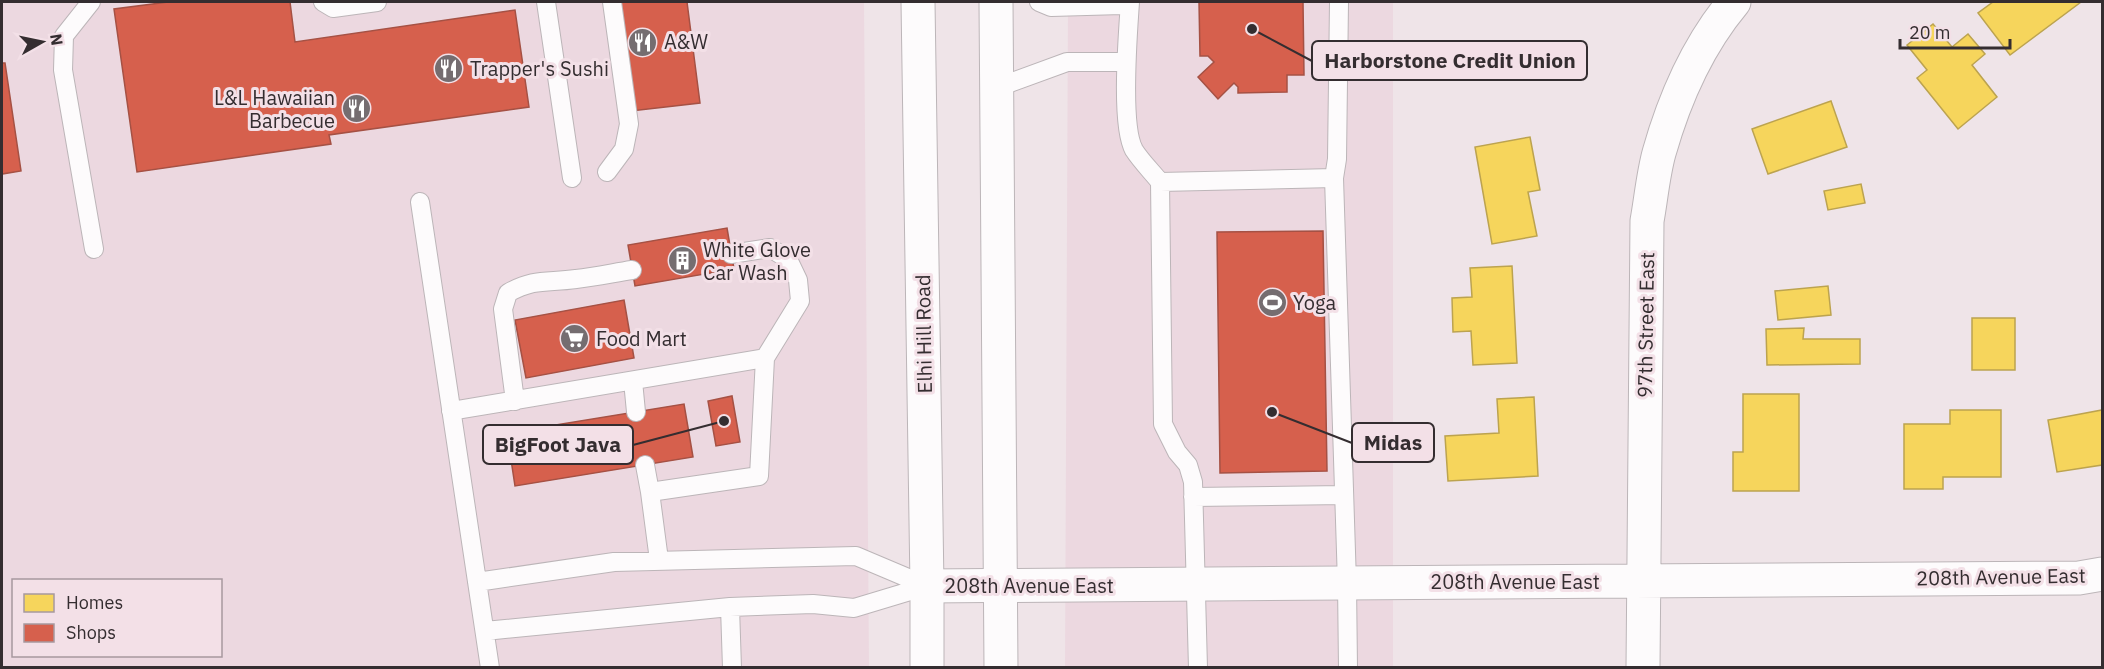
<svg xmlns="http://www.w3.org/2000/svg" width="2104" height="669" viewBox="0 0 2104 669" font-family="'IBM Plex Sans',sans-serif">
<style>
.built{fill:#ecd8e0;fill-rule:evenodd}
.homes{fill:#f6d55c;stroke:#bca34f;stroke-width:1.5}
.shops{fill:#d6604d;stroke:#a55144;stroke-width:1.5}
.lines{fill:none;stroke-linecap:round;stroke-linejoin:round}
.lane-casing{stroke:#bcb5b8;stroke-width:20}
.street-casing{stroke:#bcb5b8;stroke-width:35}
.primary-casing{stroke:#bcb5b8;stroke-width:35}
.lane{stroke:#fdfbfc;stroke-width:18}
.street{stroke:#fdfbfc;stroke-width:33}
.primary{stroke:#fdfbfc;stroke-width:33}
.labels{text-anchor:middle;stroke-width:6;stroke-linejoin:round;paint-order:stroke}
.poi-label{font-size:20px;fill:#342d30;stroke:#f3e0e7;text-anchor:start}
.street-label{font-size:20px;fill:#342d30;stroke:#f3e0e7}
.leader{fill:none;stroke:#342d30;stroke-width:2}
.callout-dot{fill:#342d30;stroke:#f3e0e7;stroke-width:2}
.callout{fill:#f3e0e7;stroke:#342d30;stroke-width:2}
.callout-label{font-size:21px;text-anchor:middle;font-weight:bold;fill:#342d30}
</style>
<rect width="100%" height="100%" fill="#efe4e8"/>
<path class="built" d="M2 2H864L869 667H2ZM14 580H220V656H14Z
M1068 2H1393V667L1065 668Z"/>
<path class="homes" d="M1993 2H2081L2010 55 1978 13Z
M1933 24 1952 47 1968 34 1985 54 1972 65 1997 97 1958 129 1917 78 1927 70 1907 45Z
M1831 101 1847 147 1768 174 1752 129Z
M1530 137 1540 190 1528 192 1537 236 1492 244 1475 147Z
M1861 184 1865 203 1828 210 1824 191Z
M1512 266 1517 363 1473 365 1471 331 1453 332 1452 298 1472 297 1470 268Z
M1828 286 1831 315 1778 320 1775 291Z
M1972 318H2015V370H1972Z
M1804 328 1803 339H1860V364L1767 365 1766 329Z
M1743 394H1799V491H1733V452H1743Z
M1534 397 1538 476 1448 481 1445 436 1499 433 1497 399Z
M1950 410H2001V477H1943V489H1904V424H1950Z
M2102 410V465L2057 472 2048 420Z"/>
<path class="shops" d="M168 2H290L295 42 515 10 529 107 329 135 331 144 137 172 114 9Z
M616 2H687L700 103 631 111Z
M1199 2H1303L1304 75H1287V92L1238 93V87L1234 83 1218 99 1198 77 1214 62 1208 56H1200Z
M2 63H5L21 171 2 174Z
M727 228 734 269 635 286 628 245Z
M1323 231 1327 471 1220 473 1217 232Z
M624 300 634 358 526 378 515 320Z
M732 396 740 442 716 446 708 401Z
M684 404 693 457 515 486 507 433Z"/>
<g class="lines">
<defs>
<path id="lane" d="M91 2 64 36 63 70 94 249
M323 2 333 8 377 2
M546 2 572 178
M1039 2 1051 7 1122 5 1124 2
M1130 2C1128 33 1120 125 1134 150 1141 161 1152 172 1160 182
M996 88 1067 62H1126
M607 172 624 149 629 124 612 2
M1334 178 1337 159 1339 2
M420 202 490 668
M731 254 770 248 788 259 798 280 800 301 765 358
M633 381 636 412
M515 401 503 309 508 293C535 278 547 283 576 279 595 277 613 273 632 270
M451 411 765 358 759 476 650 492 659 560
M645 465 650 492
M1193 497 1344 495
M477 582 614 562 856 556 927 586
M730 607 732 668
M485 631 730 607 813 604 854 608 927 586
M1198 668 1193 482 1188 465 1177 452 1163 424 1160 182 1334 178 1347 583 1348 668"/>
<path id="street" d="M927 586 2079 578 2102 574
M1643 668 1647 221C1651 199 1653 175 1659 153 1674 100 1698 45 1734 2"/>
<path id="primary" d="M918 2 927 586V668
M996 2 1001 668"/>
</defs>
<use href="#lane" class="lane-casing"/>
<use href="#street" class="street-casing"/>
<use href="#primary" class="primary-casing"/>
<use href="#lane" class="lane"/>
<use href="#street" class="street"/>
<use href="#primary" class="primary"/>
</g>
<defs>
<symbol id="restaurant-disc" viewBox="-11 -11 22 22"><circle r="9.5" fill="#756d70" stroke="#f3e0e7"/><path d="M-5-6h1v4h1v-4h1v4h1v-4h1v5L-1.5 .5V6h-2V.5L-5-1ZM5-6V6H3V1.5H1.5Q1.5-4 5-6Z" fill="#fff"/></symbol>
<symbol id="building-disc" viewBox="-11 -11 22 22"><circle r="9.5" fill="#756d70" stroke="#f3e0e7"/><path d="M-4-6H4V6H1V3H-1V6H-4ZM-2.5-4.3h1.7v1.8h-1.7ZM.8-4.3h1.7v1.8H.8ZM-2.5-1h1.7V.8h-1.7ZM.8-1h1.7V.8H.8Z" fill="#fff"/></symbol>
<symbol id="stadium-disc" viewBox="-11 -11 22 22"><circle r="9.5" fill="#756d70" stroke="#f3e0e7"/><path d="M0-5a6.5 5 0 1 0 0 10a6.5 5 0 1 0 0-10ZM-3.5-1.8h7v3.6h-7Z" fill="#fff"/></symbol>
<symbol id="supermarket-disc" viewBox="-11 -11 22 22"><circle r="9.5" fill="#756d70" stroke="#f3e0e7"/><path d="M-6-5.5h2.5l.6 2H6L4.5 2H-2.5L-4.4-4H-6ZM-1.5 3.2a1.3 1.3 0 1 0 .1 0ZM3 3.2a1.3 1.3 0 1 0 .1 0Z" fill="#fff"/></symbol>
</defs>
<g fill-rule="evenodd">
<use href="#restaurant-disc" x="626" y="26" width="33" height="33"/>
<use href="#restaurant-disc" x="432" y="52" width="33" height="33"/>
<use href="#restaurant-disc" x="340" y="92" width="33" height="33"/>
<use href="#building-disc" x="666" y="244" width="33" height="33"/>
<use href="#stadium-disc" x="1256" y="286" width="33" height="33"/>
<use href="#supermarket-disc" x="558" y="322" width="33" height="33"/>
</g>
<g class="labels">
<g class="poi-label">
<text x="664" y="49">A&amp;W</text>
<text x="470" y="76">Trapper's Sushi</text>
<text x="335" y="105" text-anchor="end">L&amp;L Hawaiian<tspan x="335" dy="23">Barbecue</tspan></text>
<text x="703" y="257">White Glove<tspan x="703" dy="23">Car Wash</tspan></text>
<text x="1293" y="310">Yoga</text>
<text x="596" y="346">Food Mart</text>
</g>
<g class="street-label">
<text transform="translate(1646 325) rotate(-89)" y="7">97th Street East</text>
<text transform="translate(924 334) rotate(-91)" y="7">Elhi Hill Road</text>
<text transform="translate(2001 577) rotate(-1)" y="7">208th Avenue East</text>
<text x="1515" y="589">208th Avenue East</text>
<text x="1029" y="593">208th Avenue East</text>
</g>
</g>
<path class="leader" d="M1252 29L1312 61M1272 412L1352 443M724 421L633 445"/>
<g class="callout-dot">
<circle cx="1252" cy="29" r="6"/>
<circle cx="1272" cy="412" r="6"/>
<circle cx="724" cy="421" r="6"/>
</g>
<g class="callout">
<rect x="1312" y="41" width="275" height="39" rx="6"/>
<rect x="1352" y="423" width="82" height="39" rx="6"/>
<rect x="483" y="425" width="150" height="39" rx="6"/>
</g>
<g class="callout-label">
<text x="1450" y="68">Harborstone Credit Union</text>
<text x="1393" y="450">Midas</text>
<text x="558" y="452">BigFoot Java</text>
</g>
<rect width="2104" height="669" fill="none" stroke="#342d30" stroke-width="6"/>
<rect x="12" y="579" width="210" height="78" fill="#f3e0e7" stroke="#a7989e" stroke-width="1.5"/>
<rect x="24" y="594" width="30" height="18" fill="#f6d55c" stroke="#a7989e" stroke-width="1.5"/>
<text x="66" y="609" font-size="18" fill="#342d30">Homes</text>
<rect x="24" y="624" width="30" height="18" fill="#d6604d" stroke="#a7989e" stroke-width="1.5"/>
<text x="66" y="639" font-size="18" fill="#342d30">Shops</text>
<g transform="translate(42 42) rotate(81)" stroke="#f3e0e7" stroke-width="4.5" paint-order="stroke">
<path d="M0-4.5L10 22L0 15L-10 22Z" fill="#342d30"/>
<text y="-9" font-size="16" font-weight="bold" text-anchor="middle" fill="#342d30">N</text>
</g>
<path d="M1900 39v9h110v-9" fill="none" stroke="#342d30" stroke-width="3"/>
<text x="1909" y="39" font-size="18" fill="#342d30" stroke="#f3e0e7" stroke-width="4.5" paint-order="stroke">20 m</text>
</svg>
